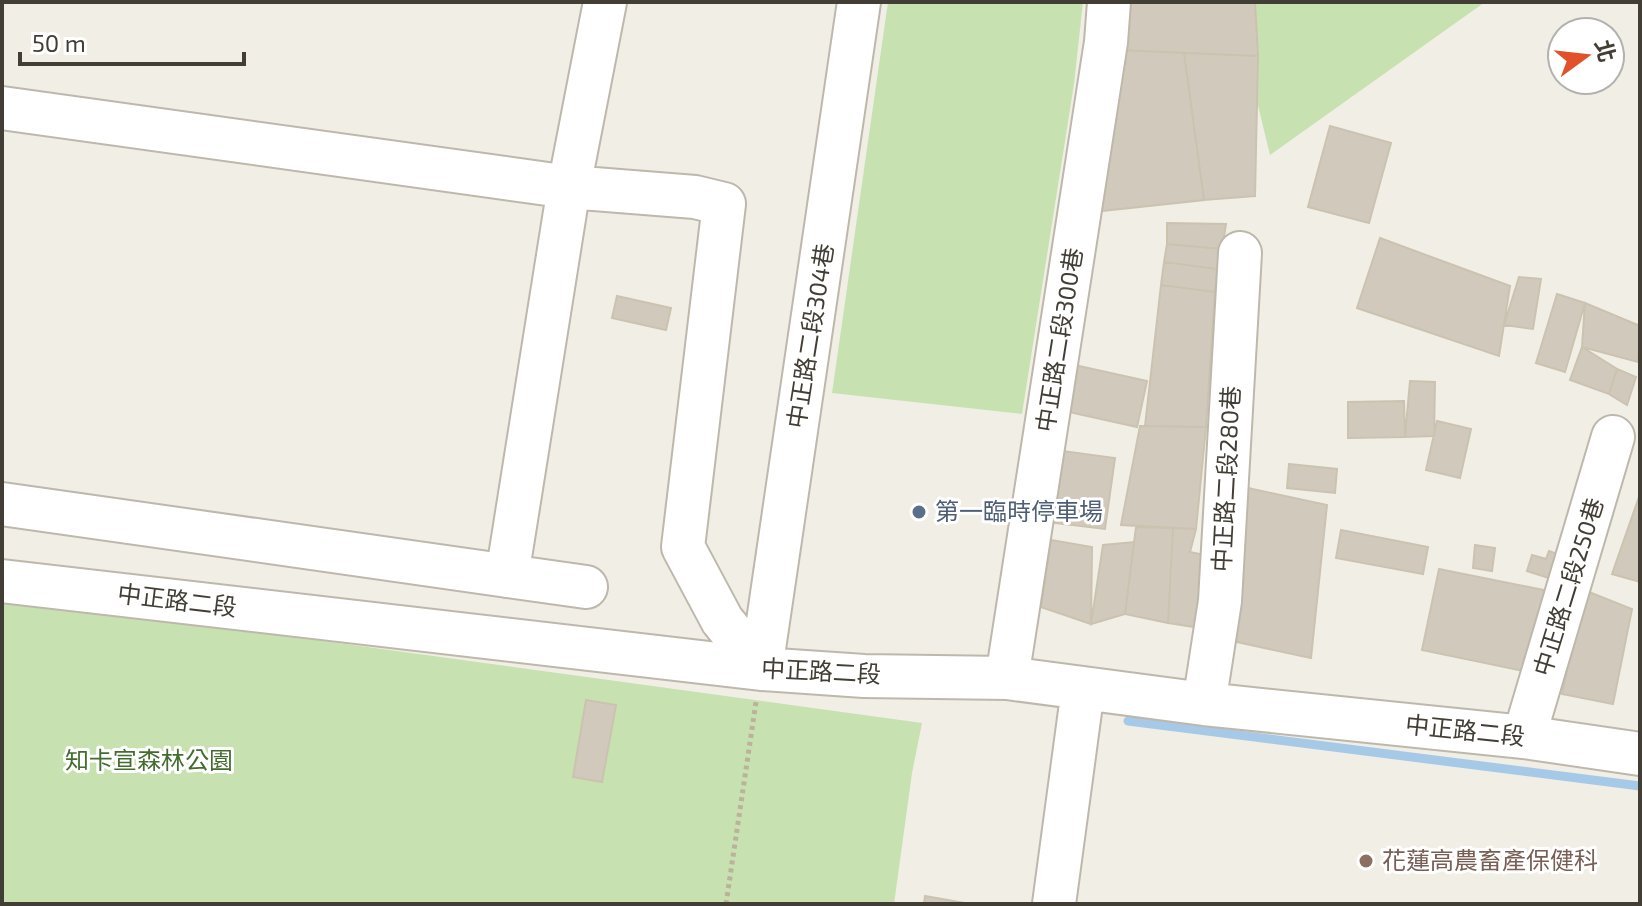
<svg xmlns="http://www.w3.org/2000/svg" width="1642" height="906" viewBox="0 0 1642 906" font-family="'Exo 2','Noto Sans TC',sans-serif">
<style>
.green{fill:#c8e1b1}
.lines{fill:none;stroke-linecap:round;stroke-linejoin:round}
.stream{stroke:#a7c9e8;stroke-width:9}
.building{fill:#d1cabc;stroke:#cbc2b0;stroke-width:2}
.minor-casing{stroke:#beb8ac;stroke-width:46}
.path{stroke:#bbb29b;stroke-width:5;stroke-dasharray:4 4;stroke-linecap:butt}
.minor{stroke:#fff;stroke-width:42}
.service-dot{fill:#5c6f8a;stroke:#fff;stroke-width:3}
.education-dot{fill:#8d6e63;stroke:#fff;stroke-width:3}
.labels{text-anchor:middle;stroke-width:6;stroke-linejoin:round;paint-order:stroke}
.street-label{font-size:24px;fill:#423e35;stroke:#fff}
.service-label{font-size:24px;fill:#4e5e75;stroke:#fff;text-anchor:start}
.park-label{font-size:24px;fill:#436d2f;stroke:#fff}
.education-label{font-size:24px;fill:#785e54;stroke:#fff;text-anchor:start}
</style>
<rect width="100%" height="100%" fill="#f0eee5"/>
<path class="green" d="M888 2H1083L1074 84 1022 414 832 393Z
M1233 2H1485L1270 155Z
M2 597 922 723 912 773 894 904H2Z"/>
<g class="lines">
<path class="stream" d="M1128 721 1640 786"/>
</g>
<path class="building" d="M1123 2H1255L1258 56 1118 50Z
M1118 50 1184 53 1204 200 1092 212Z
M1184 53 1258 56 1255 196 1204 200Z
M1330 126 1391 143 1369 223 1308 207Z
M1167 223 1226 224 1222 249 1167 244Z
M1380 238 1510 286 1499 356 1357 308Z
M1167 244 1222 249 1217 269 1164 262Z
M1164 262 1217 269 1215 292 1161 285Z
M1519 277 1541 279 1533 329 1504 325Z
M1161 285 1215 292 1206 427 1145 426Z
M1557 294 1585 303 1565 372 1536 363Z
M617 296 671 308 666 330 612 318Z
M1585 303 1640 326 1638 362 1582 347Z
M1582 347 1617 369 1609 394 1570 380Z
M1070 364 1147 381 1137 427 1060 410Z
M1617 369 1636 377 1627 405 1609 394Z
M1410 381 1435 382 1434 436 1405 437Z
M1404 401 1405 437 1348 438V402Z
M1437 421 1471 429 1460 478 1426 470Z
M1140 426 1206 427 1196 529 1121 525Z
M1055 450 1115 458 1105 529 1046 522Z
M1289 464 1337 469 1335 493 1287 488Z
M1248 488 1327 505 1311 658 1232 641Z
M1640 494V582L1612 574Z
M1136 527 1173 528 1168 623 1125 614Z
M1173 528 1196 529 1190 552 1214 557 1200 628 1168 623Z
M1341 530 1428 547 1423 574 1336 558Z
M1051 540 1092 547 1091 624 1041 607Z
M1134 542 1125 614 1091 624 1103 545Z
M1475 545 1495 548 1492 571 1473 568Z
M1549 551 1560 555 1552 579 1527 571 1532 555 1546 559Z
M1439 569 1549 591 1533 673 1422 650Z
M1584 590 1632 609 1613 704 1562 694Z
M586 700 616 705 602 782 573 777Z
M925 896 965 903V904H924Z"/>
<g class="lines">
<defs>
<path id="minor" d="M2 108 569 187 695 197 724 204 683 547 722 620 761 669
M2 504 586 587
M507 576 569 187 605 2
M2 581 761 669 864 676 1007 678 1204 704 1524 737 1640 754
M761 669 859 2
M1007 678 1106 42 1109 2
M1204 704 1220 601 1240 253
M1524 737 1613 437
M1054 904 1083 689"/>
</defs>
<use href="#minor" class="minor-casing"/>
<path class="path" d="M726 904 756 702"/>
<use href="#minor" class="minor"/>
</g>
<circle class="service-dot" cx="919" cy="512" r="8"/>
<circle class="education-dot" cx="1366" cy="861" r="8"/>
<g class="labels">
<g class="street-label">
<text transform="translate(811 336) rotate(-81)" y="8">中正路二段304巷</text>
<text transform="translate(1060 340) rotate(-81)" y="8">中正路二段300巷</text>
<text transform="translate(1227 479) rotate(-87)" y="8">中正路二段280巷</text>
<text transform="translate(1569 587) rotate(-73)" y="8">中正路二段250巷</text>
<text transform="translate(177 601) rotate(7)" y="8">中正路二段</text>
<text transform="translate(821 672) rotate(3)" y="8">中正路二段</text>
<text transform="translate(1465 731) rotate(6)" y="8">中正路二段</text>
</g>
<g class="service-label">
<text x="935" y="520">第一臨時停車場</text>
</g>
<g class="park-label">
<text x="149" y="769">知卡宣森林公園</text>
</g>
<g class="education-label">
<text x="1382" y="869">花蓮高農畜產保健科</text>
</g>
</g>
<rect width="1642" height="906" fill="none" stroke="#423e35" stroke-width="8"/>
<g transform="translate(1586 56) rotate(75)"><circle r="38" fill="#ffffff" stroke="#b3b2ae" stroke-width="2"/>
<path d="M0-6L14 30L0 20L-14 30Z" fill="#e3512a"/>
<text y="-12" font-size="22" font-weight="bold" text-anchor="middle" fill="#423e35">北</text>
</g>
<path d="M20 52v12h224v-12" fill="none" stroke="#423e35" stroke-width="4"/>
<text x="32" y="52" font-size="24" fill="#423e35" stroke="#ffffff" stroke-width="6" paint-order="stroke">50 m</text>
</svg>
